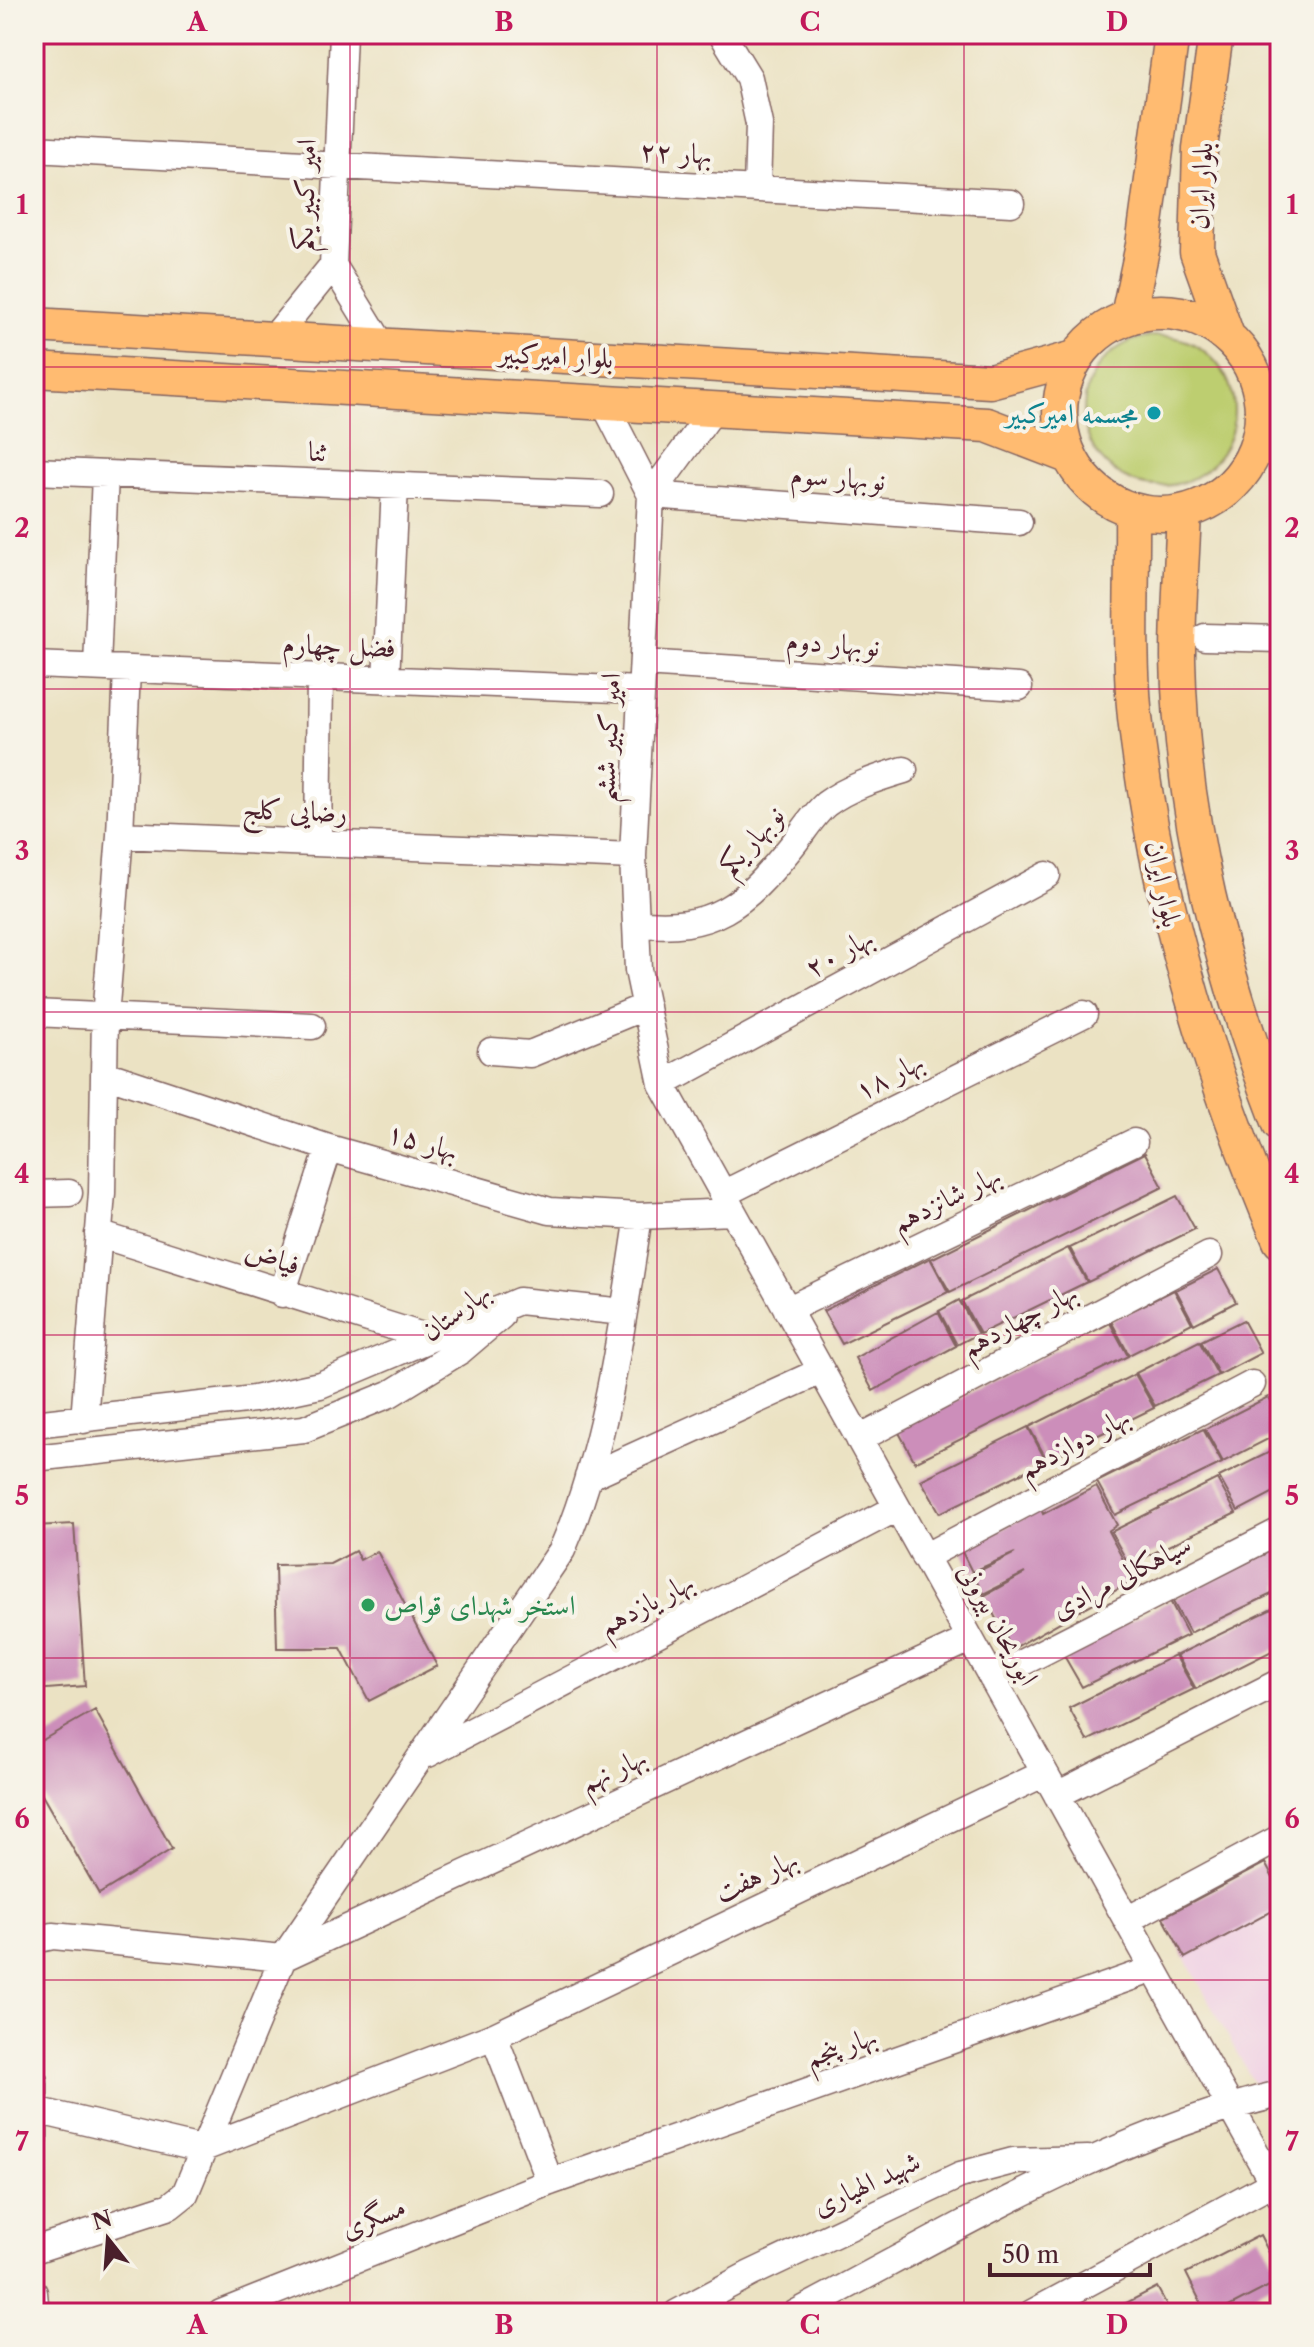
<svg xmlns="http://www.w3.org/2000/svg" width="1314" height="2347" viewBox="0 0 1314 2347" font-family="'Libre Caslon Text',Amiri,serif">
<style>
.built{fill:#f0d0e4}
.green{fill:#bdce70;stroke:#84764e;stroke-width:2}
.building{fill:#cc8eba}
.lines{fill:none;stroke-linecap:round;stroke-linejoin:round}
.minor-casing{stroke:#826360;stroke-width:29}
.major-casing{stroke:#826360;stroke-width:37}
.minor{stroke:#fff;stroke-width:26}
.major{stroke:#ffbb71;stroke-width:34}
.grid{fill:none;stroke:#c2185b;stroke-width:2;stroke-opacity:0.55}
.culture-dot{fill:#0f9aa8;stroke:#f7f3e8;stroke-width:3}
.leisure-dot{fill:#2e9e5b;stroke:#f7f3e8;stroke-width:3}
.labels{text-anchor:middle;stroke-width:8;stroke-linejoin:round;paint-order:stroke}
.street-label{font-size:28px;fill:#4a1f2b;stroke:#f7f3e8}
.culture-label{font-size:28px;fill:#0d838f;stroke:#f7f3e8;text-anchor:end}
.leisure-label{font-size:28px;fill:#27864d;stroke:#f7f3e8;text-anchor:start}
.neatline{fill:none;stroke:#c2185b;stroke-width:3}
.grid-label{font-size:26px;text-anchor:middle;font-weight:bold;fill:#c2185b}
</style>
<rect width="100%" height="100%" fill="#f7f3e8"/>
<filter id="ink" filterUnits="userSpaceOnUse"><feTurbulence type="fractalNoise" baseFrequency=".0125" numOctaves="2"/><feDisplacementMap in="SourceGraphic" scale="16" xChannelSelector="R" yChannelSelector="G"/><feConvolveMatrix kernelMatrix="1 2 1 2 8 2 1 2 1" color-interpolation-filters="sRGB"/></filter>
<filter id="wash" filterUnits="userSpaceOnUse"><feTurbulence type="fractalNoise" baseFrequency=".006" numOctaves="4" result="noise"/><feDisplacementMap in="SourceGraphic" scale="32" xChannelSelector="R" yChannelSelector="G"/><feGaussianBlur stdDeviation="1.8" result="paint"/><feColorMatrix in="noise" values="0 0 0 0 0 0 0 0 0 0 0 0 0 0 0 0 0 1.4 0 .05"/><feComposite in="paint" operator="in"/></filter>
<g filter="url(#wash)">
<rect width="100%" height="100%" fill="#ebe2c3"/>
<path class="built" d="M1280 1855V2078L1254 2084 1163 1917Z"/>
<path class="green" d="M1084 411a75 75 0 1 1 150 0a75 75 0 1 1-150 0Z"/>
<g id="blocks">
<path class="building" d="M1145 1153 1163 1187 950 1292 931 1259Z
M1177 1196 1195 1229 1088 1282 1070 1248Z
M1068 1248 1087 1282 980 1334 962 1301Z
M930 1258 948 1292 842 1344 823 1311Z
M1218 1269 1236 1302 1194 1324 1176 1290Z
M1174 1290 1192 1323 1129 1355 1111 1321Z
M959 1300 978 1334 957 1345 939 1311Z
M938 1312 956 1346 873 1391 855 1358Z
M1243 1320 1261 1353 1219 1375 1201 1341Z
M1110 1323 1128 1356 915 1462 897 1429Z
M1199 1341 1218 1375 1155 1406 1136 1373Z
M1135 1374 1154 1408 1047 1460 1029 1427Z
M1268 1397 1280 1418V1433L1223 1462 1205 1429Z
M1028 1427 1046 1461 940 1513 921 1480Z
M1203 1429 1222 1463 1115 1515 1097 1482Z
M1280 1447V1489L1238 1511 1219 1477Z
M1217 1479 1236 1513 1129 1565 1111 1532Z
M1096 1486 1117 1525 1108 1531 1134 1580 1012 1649 984 1596 1025 1573 983 1594 973 1574 1015 1553 972 1572 961 1550 1041 1509 1043 1514Z
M74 1524 85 1686 34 1690V1526Z
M1280 1546V1590L1190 1633 1172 1600Z
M355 1551 360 1560 377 1551 437 1666 369 1701 341 1648H277L275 1565 330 1564Z
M1170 1601 1188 1635 1082 1687 1063 1654Z
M1280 1605V1647L1196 1689 1177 1655Z
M1175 1655 1194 1689 1087 1741 1069 1708Z
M95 1710 172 1849 99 1894 34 1781V1745Z
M1265 1863 1280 1891V1907L1185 1958 1163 1917Z
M1280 1868V1885L1273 1872Z
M1260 2235 1280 2274 1277 2282 1217 2313H1206L1186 2273Z
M1157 2287 1171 2313H1107Z"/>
</g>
</g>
<g filter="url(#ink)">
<use href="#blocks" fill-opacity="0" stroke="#826360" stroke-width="2"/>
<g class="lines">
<defs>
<path id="minor" d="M343 34 333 265 382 345
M722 34 749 78 759 124 757 189
M34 149 1011 203
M273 339 333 265
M604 403 651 495 633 856 638 970 662 1084 1280 2196
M34 471 600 494
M651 495 1019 522
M651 495 714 409
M1205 637 1280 639
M643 663 1019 687
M34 665 641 690
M97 667 105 474
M127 669 120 835 633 856
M386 680 395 486
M318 843 320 677
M636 923C714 932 744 905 791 847 802 834 813 815 826 804 849 787 877 778 904 770
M34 1013 312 1026
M491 1051 530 1054 646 1006
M105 1074 329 1148 550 1211 639 1216 733 1212
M662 1084 1047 875
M34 1194 69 1193
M723 1194 1084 1014
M98 1234 429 1338
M282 1294 329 1148
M787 1310 1134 1142
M84 1420 102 1193 105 1017 120 835
M34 1424 254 1399 320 1385 519 1301 624 1312
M859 1439 1209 1255
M34 1458 304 1429 390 1394 460 1351 501 1316
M588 1477 821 1371
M924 1557 1252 1384
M992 1678 1280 1531
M428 1754 897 1508
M1057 1795 1280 1682
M1127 1920 1280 1838
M34 1940 53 1936 283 1958 970 1639
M494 2036 550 2182
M34 2081V2140
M35 2110 201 2149 494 2036 1045 1773
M34 2250 170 2206 185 2194 283 1958 562 1550C606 1449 622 1326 639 1216
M34 2293 36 2313
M221 2313 550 2182 1154 1969
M677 2313 750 2274 960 2175 1013 2161 1088 2159
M796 2313C948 2234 1113 2132 1280 2094
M1032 2313 1273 2183"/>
<path id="major" d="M1216 34 1200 148 1197 252 1226 333
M1060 413a101 101 0 1 1 202 0a101 101 0 1 1-202 0Z
M1128 316 1143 245 1172 34
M34 325 990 381 1075 358
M34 370 987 425 1068 456
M1132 511C1133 578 1128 649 1135 717 1155 899 1209 1073 1280 1241
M1184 512C1182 561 1178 610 1178 658 1181 820 1222 974 1280 1124"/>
</defs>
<use href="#minor" class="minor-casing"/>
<use href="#major" class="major-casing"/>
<use href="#minor" class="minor"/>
<use href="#major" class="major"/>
</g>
</g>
<path class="grid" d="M350 34V2313M657 34V2313M964 34V2313M34 367H1280M34 689H1280M34 1012H1280M34 1335H1280M34 1658H1280M34 1980H1280"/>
<circle class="culture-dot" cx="1154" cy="413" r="8"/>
<circle class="leisure-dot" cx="368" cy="1605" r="8"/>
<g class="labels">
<g class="street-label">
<text transform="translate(676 152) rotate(3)" y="10">بهار ۲۲</text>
<text transform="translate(1200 186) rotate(-87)" y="10">بلوار ایران</text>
<text transform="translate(304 195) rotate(-88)" y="10">امیر کبیر یکم</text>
<text transform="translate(556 355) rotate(3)" y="10">بلوار امیرکبیر</text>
<text transform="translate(318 451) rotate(2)" y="10">ثنا</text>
<text transform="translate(838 477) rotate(4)" y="10">نوبهار سوم</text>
<text transform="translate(833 643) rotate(4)" y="10">نوبهار دوم</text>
<text transform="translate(339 645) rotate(2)" y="10">فضل چهارم</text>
<text transform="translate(607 738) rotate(-87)" y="10">امیر کبیر ششم</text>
<text transform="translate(295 810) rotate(2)" y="10">رضایی کلج</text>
<text transform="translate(751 840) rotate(-48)" y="10">نوبهار یکم</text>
<text transform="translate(1164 884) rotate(78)" y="10">بلوار ایران</text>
<text transform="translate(839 952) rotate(-29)" y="10">بهار ۲۰</text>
<text transform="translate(889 1075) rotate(-27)" y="10">بهار ۱۸</text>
<text transform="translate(423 1141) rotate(16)" y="10">بهار ۱۵</text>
<text transform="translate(946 1198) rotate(-26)" y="10">بهار شانزدهم</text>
<text transform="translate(273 1257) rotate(18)" y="10">فیاض</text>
<text transform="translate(455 1311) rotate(-37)" y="10">بهارستان</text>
<text transform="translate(1019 1319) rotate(-28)" y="10">بهار چهاردهم</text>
<text transform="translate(1074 1442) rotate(-28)" y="10">بهار دوازدهم</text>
<text transform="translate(1121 1576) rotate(-27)" y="10">سیاهکالی مرادی</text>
<text transform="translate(646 1603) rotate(-28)" y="10">بهار یازدهم</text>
<text transform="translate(999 1624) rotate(61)" y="10">ابوریحان بیرونی</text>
<text transform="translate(613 1769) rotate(-25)" y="10">بهار نهم</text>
<text transform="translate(756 1875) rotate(-25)" y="10">بهار هفت</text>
<text transform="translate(841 2046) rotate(-19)" y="10">بهار پنجم</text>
<text transform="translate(866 2183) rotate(-25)" y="10">شهید الهیاری</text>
<text transform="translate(373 2217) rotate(-22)" y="10">مسگری</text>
</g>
<g class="culture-label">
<text x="1138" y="423">مجسمه امیرکبیر</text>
</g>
<g class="leisure-label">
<text x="384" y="1615">استخر شهدای قواص</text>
</g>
</g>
<rect width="1314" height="2347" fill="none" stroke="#f7f3e8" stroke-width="88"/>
<g transform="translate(108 2239) rotate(343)" stroke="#f7f3e8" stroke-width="6" paint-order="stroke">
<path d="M0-6L14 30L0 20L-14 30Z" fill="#4a1f2b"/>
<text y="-12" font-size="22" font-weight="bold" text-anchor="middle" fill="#4a1f2b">N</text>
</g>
<path d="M990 2263v12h160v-12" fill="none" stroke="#4a1f2b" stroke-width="4"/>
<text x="1002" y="2263" font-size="24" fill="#4a1f2b" stroke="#f7f3e8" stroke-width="6" paint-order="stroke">50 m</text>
<rect x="44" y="44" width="1226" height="2259" class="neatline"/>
<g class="grid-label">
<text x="197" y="31">A</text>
<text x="504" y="31">B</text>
<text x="810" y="31">C</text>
<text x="1117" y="31">D</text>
<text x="22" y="214">1</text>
<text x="1292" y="214">1</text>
<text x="22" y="537">2</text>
<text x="1292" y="537">2</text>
<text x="22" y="860">3</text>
<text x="1292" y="860">3</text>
<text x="22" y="1183">4</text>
<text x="1292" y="1183">4</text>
<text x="22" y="1505">5</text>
<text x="1292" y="1505">5</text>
<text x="22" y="1828">6</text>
<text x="1292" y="1828">6</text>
<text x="22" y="2151">7</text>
<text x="1292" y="2151">7</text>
<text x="197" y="2334">A</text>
<text x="504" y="2334">B</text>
<text x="810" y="2334">C</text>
<text x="1117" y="2334">D</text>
</g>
</svg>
